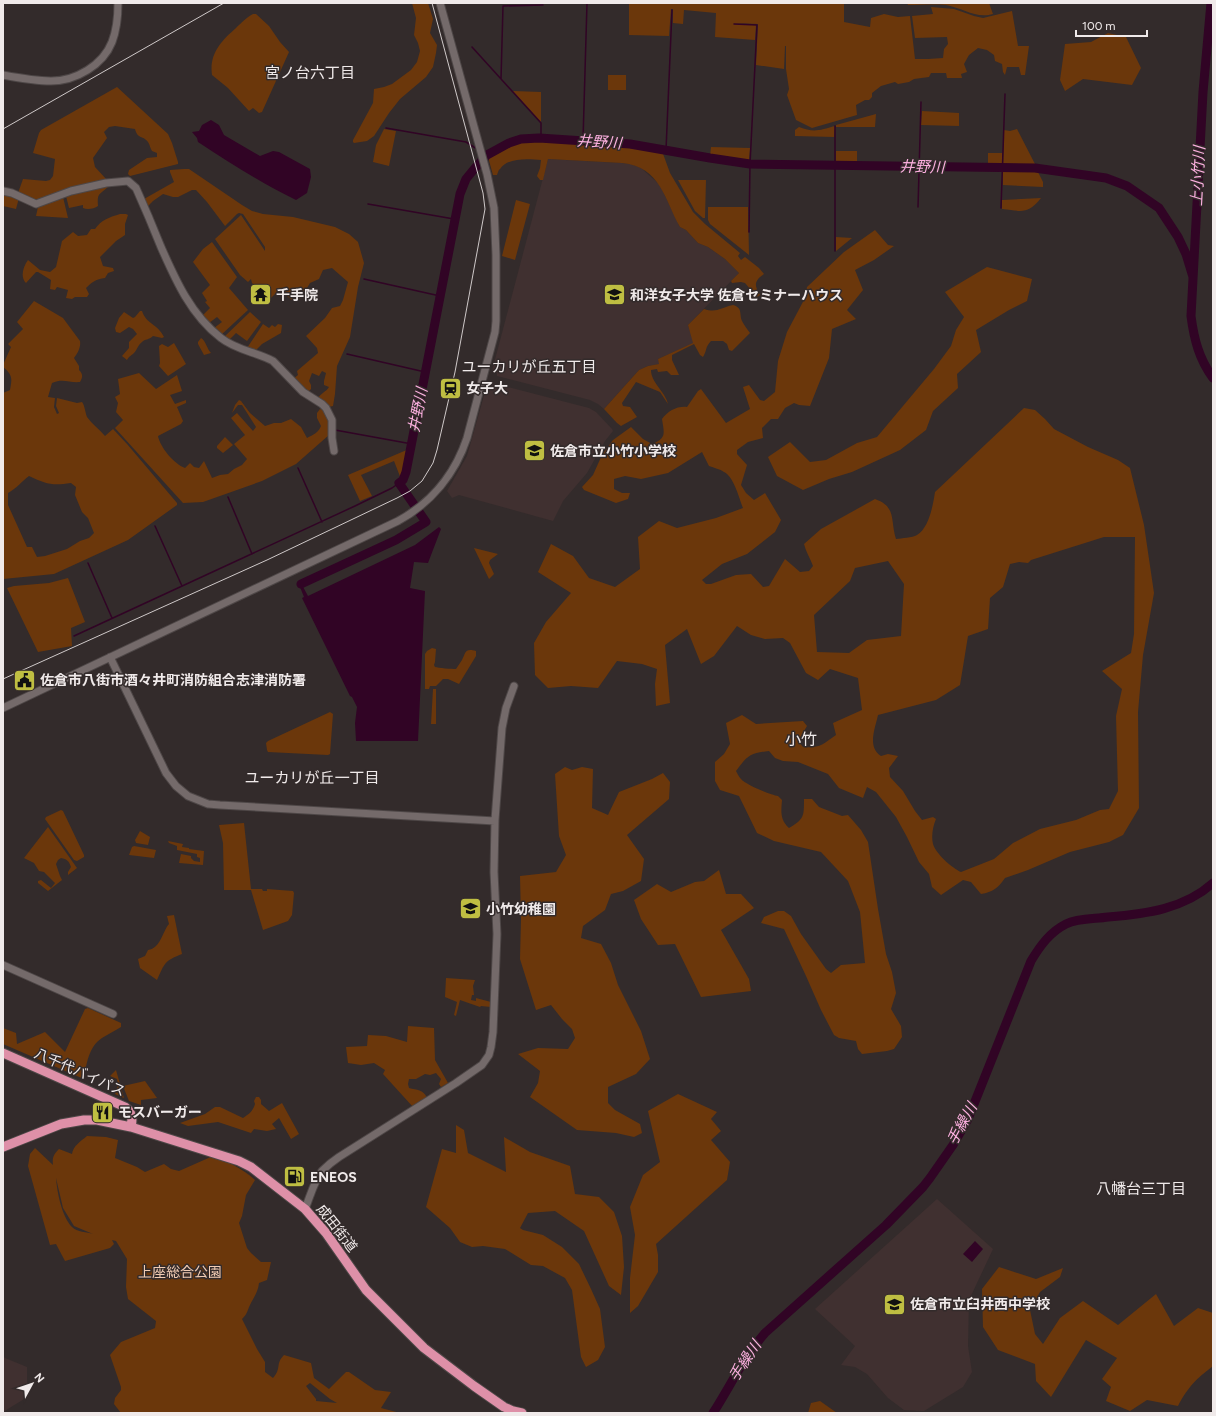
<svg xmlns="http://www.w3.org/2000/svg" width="1216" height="1416" viewBox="0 0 1216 1416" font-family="Figtree,'Noto Sans JP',sans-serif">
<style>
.built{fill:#403030}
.green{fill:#6b370b;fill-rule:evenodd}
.water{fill:#310425}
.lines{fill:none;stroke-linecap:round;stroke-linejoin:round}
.stream{stroke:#310425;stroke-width:1.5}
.river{stroke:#310425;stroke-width:9}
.tertiary-casing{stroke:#4e4747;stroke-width:9}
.trunk-casing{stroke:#4e4747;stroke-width:11}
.tertiary{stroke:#746a6a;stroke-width:7}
.trunk{stroke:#de90a8;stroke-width:9}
.tram{stroke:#cfc9c9;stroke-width:1}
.labels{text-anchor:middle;stroke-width:3;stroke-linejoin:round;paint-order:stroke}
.poi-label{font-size:14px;font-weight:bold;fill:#f0eaea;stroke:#332b2b;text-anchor:start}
.street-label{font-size:14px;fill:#f0eaea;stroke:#332b2b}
.park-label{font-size:14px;fill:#f2ccb3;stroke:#332b2b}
.neighbourhood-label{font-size:15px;fill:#f0eaea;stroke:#332b2b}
.water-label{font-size:15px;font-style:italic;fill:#fdb0e0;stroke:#332b2b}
.quarter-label{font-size:16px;fill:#f0eaea;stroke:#332b2b}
</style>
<rect width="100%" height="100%" fill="#332b2b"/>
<path class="built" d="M548 159 622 163 631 164 641 168 660 185 680 227 686 230 698 243 708 247 725 259 739 273 688 325 694 343 658 359 660 364 648 366 639 370 604 409 598 404 590 400 497 376V373L492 371Z
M489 382 589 408 596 412 612 429 613 431 605 441 587 473 563 501 553 521 459 495 452 498 447 491 467 456 487 385Z
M937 1199 993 1249 969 1300 968 1346 972 1372 963 1387 924 1411 904 1410 888 1398 867 1374 855 1367 841 1365 855 1346 815 1309Z
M3 1356 5 1358 27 1367V1383L30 1388 29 1396 3 1412Z"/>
<path class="green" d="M412 3H428L433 19 430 33 437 45 436 53 433 67 426 77 400 99 389 113 374 136 367 141 354 143 353 142V140L373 103 374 89 384 87 392 84 411 70 417 62 420 51 418 43 414 35 416 18Z
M628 3H844V22L870 27 871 18 884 14 898 17 910 16 915 59H928L943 58 944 49 948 44 947 37 915 38 912 16 933 14 931 7 954 9 974 16 983 18 1012 11 1018 46H1029L1025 75H1021L1019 67H1007L1005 75 1003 72 1002 64 995 61 994 55 987 50 978 48 969 55 964 64 967 72 961 74 962 78H947L946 73H931L929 77 914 79 909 82 898 84 895 82 881 86 872 93V97L869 100H865L856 105 857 115 812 128 796 120 787 95 789 89 786 69V46H785L784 69 756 65 758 24 733 23 756 25 755 40 715 37 716 13 684 10 683 24 673 23V9H671L669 36 629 35V3Z
M907 3H989L993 14C976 19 963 8 946 5 934 4 920 5 908 5Z
M253 14H256L269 26 280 42 289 52 262 112 259 113 253 108 249 111 228 88 212 75C209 54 221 41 236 28 241 23 247 17 253 14Z
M1108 33 1126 37 1141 68 1132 85 1083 79 1065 91 1060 80 1065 44 1091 42Z
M608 75H626V90H608Z
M117 87 168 134 172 143 178 162V164L130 176 128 174 129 170 147 158 157 157V153L152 151C150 148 150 145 148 142 143 135 138 140 135 129L115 126 109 127 104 132 107 138 93 158 95 167 107 180 37 201 18 193 23 179 46 181 50 180 53 176 55 159 33 153 39 133 41 130Z
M513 91 541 92V122Z
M922 111 959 113V126L921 125Z
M876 114 875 127H836V125Z
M835 126 834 137 795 136V130L799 127C814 133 820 130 835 126Z
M384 129 396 131 389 166 373 162 376 145Z
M1017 129 1036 166 1003 167 1004 130 1010 131Z
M540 140 630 145 662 151 670 173 693 212 705 224 740 253 738 256 741 260 745 257 759 268 764 274C754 281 754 285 760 295L757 297 745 283 741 282 732 283 731 281 739 273 725 259 708 247 698 243 686 230 680 227C664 199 661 167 622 163L548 159 543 180H540L537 176 540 168 541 160C529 159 508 157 500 169 498 170 498 173 497 175H493L488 157C506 145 519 141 540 140Z
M711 147 750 148 749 161 710 156Z
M836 151H857V163H836Z
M988 153H1002V167L988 166Z
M184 169H189L242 205 252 211 263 214 293 217 335 227 349 234 358 242 364 263 358 287 350 337 337 366 335 394 333 406 328 407 318 398C321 393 326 392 329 387L324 385V381L326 373 322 371 319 376 312 373 309 381 311 385V389L308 392 304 389 293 379 298 375 297 371 318 353 317 348 306 336 325 318 332 308 340 306 343 300 348 282 332 268 323 270 319 279 310 283 301 298 292 300 279 290 271 298 252 283 251 279 248 282 240 275 215 239 241 215 265 251V247L243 214 239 213 237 214 225 226 207 202 196 190H192L178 197H173L163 194 153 201 147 207 144 199 174 182 170 172V170Z
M1003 171 1038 172 1043 182V187L1003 185Z
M678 180H706L705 218H703L695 211Z
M106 186 108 187C99 195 97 193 98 206 94 209 87 210 83 208V205L69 208 66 196Z
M3 194 19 198 16 209 3 206Z
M63 197 68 218 36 216 38 207Z
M1041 198C1028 215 1021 211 1002 209V200Z
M516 200 530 204 515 260 502 256Z
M708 207H748L749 255 710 224 708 220Z
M120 214H126L128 215 125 224V235L116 241 100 257 103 266 113 268 114 271 108 273 105 278C96 279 92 282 86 288L89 294 87 297H75L72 299 66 298 68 290 57 287 55 290 50 289 51 280 38 272H36L26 283C20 277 23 267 28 260L40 270 50 272 56 267 62 241 73 232 78 236 87 235 91 229H95C101 220 110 217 120 214Z
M875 230 888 245 894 246 874 260 855 270 863 290 847 310 856 319 832 329 829 358 810 406 799 405 794 403 785 408 778 419H771L762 428 763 438 748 442 737 450V454L747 465 741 485 746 493 754 500 765 493 781 520 775 532 747 554 722 564 702 580 706 584H711L736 575 751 574 763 587 769 586 785 559 800 572 809 571 813 566C810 558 806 552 804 544L821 529 875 499C897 507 890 520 896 539 902 538 912 538 917 535 929 528 933 505 935 492L1024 408 1035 410 1045 419 1054 429 1088 447 1118 460 1130 468 1144 525 1154 593 1143 655 1138 712 1139 808 1123 835 1109 842 1070 852 1028 870 1005 878C998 888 993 892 981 894L971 882 963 880 941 895 932 887 929 874 919 862 907 837 896 817 876 792 867 787 863 798 839 788 828 774 798 762 783 761 775 758 769 751C750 753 747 756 736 771 737 773 739 777 741 779 746 785 771 795 778 796L782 800C781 812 780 820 789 828 804 819 804 817 804 799H812L819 807 842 816 848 815 861 830 868 842 878 909 886 954 892 972 896 993 891 1009 901 1026 902 1037 894 1049 887 1051 862 1054 858 1049 856 1041 839 1038 834 1035 821 1010 806 976 784 929 761 923 764 917 778 911H784L791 916 801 934 826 969 831 973 841 965 865 963 860 912 848 881 821 852 774 841 757 833 739 796 720 790 715 781V762L724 754 730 744 726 723 742 715 756 724 803 721 807 726 798 741 803 747C820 748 822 745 836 735L833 723 862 710 858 678 830 669 818 680 806 673 790 643 783 638 765 639 751 635 737 626 714 656 701 664 687 629 665 645 670 703 656 706 655 684 657 669 642 664 617 661 598 688 571 686 548 688 535 675 534 643 546 622 571 593 538 572 551 544 573 556 589 578 615 587 640 569 638 537 659 521 677 528 716 518 743 508C739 498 734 477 724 472 720 469 714 468 709 466L702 452 668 473 641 479 625 476 614 479V489L622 493H630L628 499 616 503 584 490 582 487 593 475 602 455 613 440 631 427 643 439 652 444C667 438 664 433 662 419 668 411 677 406 687 407L698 391 701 389 726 423 750 409 743 387 749 385 760 400 764 401 775 392 778 361 787 332 805 298 807 287 844 252ZM1104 537H1135L1134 634 1131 653 1102 671 1122 689 1116 716 1118 791 1109 809 1100 810 1076 820 1040 829 1013 843 994 859 961 872C952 868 936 854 933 844 931 836 933 826 936 819L933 817 922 820 915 811 903 791 890 777 889 768 898 756 888 754 881 756C867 747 875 729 878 715L936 700 960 685 968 636 988 629 990 598 1003 587 1010 564 1019 562 1028 563 1031 560ZM888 561 904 584 901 636 867 640 849 653 817 652 814 615 850 581 855 568Z
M836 237 852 238 836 251Z
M212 242 237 277 229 288 248 310 221 335 214 328 222 322 217 317 209 323 202 316 210 308 205 302 207 301 202 293 210 285 193 262 203 249Z
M987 267 1032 279 1027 301 1009 310 976 330 981 352 957 374 958 388 933 411 926 430 900 450 852 472 829 479 803 490 777 476 768 457 790 442 810 462 826 460 857 443 877 437 934 369 951 346 956 330 964 317 945 292Z
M34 301 63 318 80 341C81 347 78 353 74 358L79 366V370C83 374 83 377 80 382 69 383 63 378 52 383L48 397 55 398 54 407 57 414 59 413 56 406 57 398 77 403 82 402C85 406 85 412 87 417 92 424 99 429 105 436L113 429 127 444 177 503V505L128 540 54 574 3 579V393L10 390C12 379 13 375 3 367V365L11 347 8 344 23 329 17 322ZM29 476C46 484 52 486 71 483L76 487 75 495 82 512 88 518 94 533 89 538 80 541 67 549 45 556 37 557 32 547H27L8 505V493C16 489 22 481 29 476Z
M733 305C743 308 739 313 742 321 744 325 747 329 750 333L732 351 729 350 727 344 723 341H711C705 347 707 351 703 357L700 355 694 344 672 355V360L679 375H671L667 371 658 372 657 369 651 370C651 383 665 391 668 404L660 392 636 382 622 403 623 406 630 407 637 417 621 426 617 423 604 409 639 370 648 366 659 364 658 359 693 343 688 325 704 309C717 313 720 308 733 305Z
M140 311H142C146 324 158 324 164 337L162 338 153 336C149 340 145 339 142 342 138 345 137 350 134 353 131 356 129 356 127 360L122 356 129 348V342L137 334 133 329 129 327 120 333 116 332 115 328 119 318 124 312 133 318 135 317Z
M250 312 261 322 247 341 236 333 229 340 224 337Z
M263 324 269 328 272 325 275 327 278 324 282 325 281 333 262 344 256 350 247 348Z
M201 338C206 341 207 349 211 353L204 355 198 344V342Z
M174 343 186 364 168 376 159 366 160 363 159 346 162 344 168 347Z
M139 373 156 389 177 375 182 391 170 395 175 404 186 400V403L177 407 183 421 181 424 158 436C160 447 174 464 185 468L190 463 194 467 199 468 204 461 212 478 220 475 228 474 234 469 242 465 247 459 234 444 245 435 231 418 237 413 253 431 256 427 242 405H238L232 413 235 405 239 400 241 401 250 413 265 426 274 423H281L291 419 301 427 307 438C313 435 319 432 321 426L317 418V413L320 409 324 410 328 419 329 435 296 464 262 481 203 502 183 503 115 428 123 420 116 412 118 403 115 397 120 394 118 379Z
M225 437 233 445 223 453 217 448V446Z
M409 449 405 471 401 479 394 461 361 475 372 496 360 501 348 475Z
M474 548 498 554 490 560 489 563 494 574 489 579Z
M68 578 85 622 71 628 72 646 38 652 7 588 14 586 49 583Z
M432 648 436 649 435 662 434 665 435 667C438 668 452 669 456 669 458 666 460 663 462 660 466 653 464 648 476 651V656L459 684 448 679H443L436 686H430L429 689H425V654L427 651Z
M433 689H436V724H431Z
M330 712 333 714 330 754 328 755 268 752 267 750 266 743 268 741Z
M565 767 572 770 582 767 593 769 592 808 608 815 619 792 652 779 663 773 670 782 669 799 627 835 644 859 641 881 623 891 611 894 605 910 583 926 581 938 601 944 611 963 618 985 641 1031 650 1059 636 1074 608 1087V1103L615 1110 640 1124 642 1133 634 1137 616 1133 577 1130 530 1097 538 1083 540 1071 518 1054 538 1048 568 1049 575 1038 572 1029 562 1019 551 1005 536 1010 520 959 521 919 520 876 556 872 566 855 559 836 555 774Z
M61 810 63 811 84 855V857L77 861 74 860 45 819 46 817Z
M244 823 251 889H262L263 891H267V889L293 891 294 893 292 915 288 921 263 930 251 890H224L223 843 219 825Z
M48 827 77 868 68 875V872L71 867C69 861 67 859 61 858L58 860 56 864 60 876 62 880 48 891 38 883V881L41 880 51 888 55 883 44 872 39 871 34 863 24 858Z
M140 831 150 837 148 845 136 843 135 840Z
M168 841 183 844 182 847 189 848V849L204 851 203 865 179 863 181 854 191 856V858L194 861 200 862V858L197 857V854L177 850V846L169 843Z
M134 846 156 850 154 858 129 855 132 847Z
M719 870 726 894H741L754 908 721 930 749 979 751 991 701 997 675 944 658 945 641 919 634 900 657 884 671 892 695 882 704 881Z
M174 915 182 954C164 961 165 963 157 980L140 968 138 959 145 956 148 950C161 948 162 932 169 924L167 916Z
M446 978 475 980 473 986 474 995H472L471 1000 476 1001V998L491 1002V1007L481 1006 480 1007 460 1000 456 1016 454 1015 457 1002 445 997Z
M88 1008 121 1023V1027C115 1031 108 1034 102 1038 89 1046 86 1065 84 1079L3 1044V1028L16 1033 17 1044 45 1032 65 1052 85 1009Z
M408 1026 434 1028 435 1060 448 1083 441 1087 439 1084 441 1079 436 1073 430 1075 425 1074 416 1079H409L408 1084 409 1088C417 1090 423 1089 427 1098L413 1107 383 1074 385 1070 374 1063 361 1065 348 1063 346 1047 367 1046 368 1035 386 1036 407 1042Z
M116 1070 124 1098 115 1094 118 1085 117 1079 110 1076Z
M145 1081 157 1098 141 1100V1105L129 1101 123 1086Z
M678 1094 717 1112 711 1119 721 1131 711 1140 730 1162 727 1180 656 1244 658 1255V1272L638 1306 630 1313V1278L635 1235 630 1207 643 1175 660 1162 648 1111Z
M256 1097H259L261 1100V1104L269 1111 282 1103 299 1134 291 1139 279 1118 272 1124 276 1129 267 1131 254 1129 251 1133 218 1122 188 1126 180 1123 205 1114 215 1107H220L243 1118C249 1114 253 1111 255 1104L254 1101Z
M456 1125 464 1130 468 1153 506 1172 504 1137 530 1152 570 1166 575 1194 599 1197 614 1212 622 1236 624 1267 621 1295 609 1286 584 1231 555 1211 528 1213 520 1228 523 1230 543 1235 562 1247 579 1264 591 1289 600 1309 605 1347 598 1360 586 1367 581 1357 572 1290 565 1278 543 1266 531 1265 505 1249 483 1246 472 1247 460 1242 450 1228 426 1207 442 1149 456 1153Z
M87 1136 106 1137 118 1140 115 1158 137 1167 145 1172 164 1164 171 1169 179 1171 213 1156C229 1162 243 1169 255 1180L246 1195 242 1216 239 1223 247 1248 251 1253 261 1262H271L267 1280 259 1283C258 1292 254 1297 250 1305 247 1311 248 1313 242 1319L257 1349 265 1362V1372L273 1378C282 1368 275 1364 284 1355L311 1363 314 1378 329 1389 346 1372H349L375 1390 391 1392 381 1408 400 1413H121L114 1404 115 1398 121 1390V1387L110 1355 121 1342 155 1328 156 1321 128 1299 126 1287 127 1259 116 1241 112 1240 114 1244 110 1248 65 1261 56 1244 50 1245 28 1166 30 1154 35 1148 53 1165C52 1157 54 1154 59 1149L72 1154C73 1146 81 1141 87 1136ZM56 1178 63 1208 74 1226 93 1234C87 1232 77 1232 72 1227 62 1217 57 1192 56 1178ZM310 1383 330 1399 337 1403 316 1401V1399L306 1386Z
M999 1267 1036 1279 1063 1268 1060 1277 1040 1292 1030 1310 1035 1334 1043 1344 1060 1318 1083 1301 1118 1325 1156 1294 1174 1326 1198 1308 1213 1313V1366C1196 1379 1188 1387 1178 1406L1147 1400 1130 1411 1106 1401 1111 1387 1102 1379 1117 1358 1086 1340 1051 1397 1036 1381 1035 1364 998 1350 983 1327 982 1289Z
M820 1401 837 1413H808L811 1403Z"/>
<path class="water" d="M211 120 219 125 224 135 260 156 273 151 279 152 310 169 311 177 307 193 296 200C261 183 230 163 198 142L197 138 192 132 199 131 202 125Z
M439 527 441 529 428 563 414 562 410 588 425 591 418 741H356L355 723 357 707 352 697 350 696 302 598 304 597 300 587 302 585 308 596 415 545Z
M975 1241 983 1249 972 1262 963 1254Z"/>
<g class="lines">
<path class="stream" d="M734 24 757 25 750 164 749 232
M472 47 541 123V138
M501 79 503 6 543 5
M386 128 466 142 477 149
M583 140 587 3
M666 150 672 10
M368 204 454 219
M918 207 921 102
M1001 208 1005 94
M835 251V126
M364 279 440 296
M347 354 425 372
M335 430 412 444
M298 468 322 522
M228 497 252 554
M155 526 182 586
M88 563 112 618
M74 636 355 506 392 488 399 483"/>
<path class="river" d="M1211 3 1203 92 1191 316C1194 339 1199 359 1213 378
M301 584 396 540 426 522 399 483 403 480 406 472 460 194 466 179 475 168 487 155 509 143 521 139 539 138 630 144 710 158 750 164 1035 168 1106 178 1127 186 1159 208 1178 237 1186 254 1193 277
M713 1413C731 1385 743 1358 765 1333L886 1225 923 1187 930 1178 953 1145 968 1119 1031 961C1040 946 1050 932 1066 924 1078 918 1095 919 1108 917 1146 914 1184 909 1213 883"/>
<defs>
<path id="tertiary" d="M3 75C19 78 35 81 51 81 76 81 103 65 112 42 117 29 118 16 118 3
M3 191 12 193 36 204 71 191 106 183 128 181 136 188C145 208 153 227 161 247 176 281 191 315 221 338 236 350 256 352 273 361L303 392 322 404 326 408 332 420V438L334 451
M110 657 166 773 176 786 188 796 208 804 220 805 495 821
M3 708 398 521C431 503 455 474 467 438L495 332 496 321V255L494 208 487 174 440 3
M3 965 113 1014
M305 1209C310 1197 314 1181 322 1171 327 1166 333 1161 339 1157L456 1083 482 1065 489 1055 491 1047 493 1032 497 934 494 872 495 820 502 728 506 708 514 686"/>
<path id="trunk" d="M3 1053 125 1107C132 1112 133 1119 131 1127
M3 1147 61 1124 84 1120H97L131 1127 239 1161 251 1167 305 1209 326 1233 366 1290 424 1348 474 1386 504 1407 513 1411 522 1413"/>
</defs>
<use href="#tertiary" class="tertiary-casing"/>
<use href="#trunk" class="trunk-casing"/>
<use href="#tertiary" class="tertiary"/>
<use href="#trunk" class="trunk"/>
<path class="tram" d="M3 129 224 3
M3 679 267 560 397 498 410 491 422 481 433 463 437 450 455 372 485 209 483 193 432 3"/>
</g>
<defs>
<symbol id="temple-square" viewBox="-11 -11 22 22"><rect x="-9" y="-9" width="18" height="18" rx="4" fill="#bfbe42" stroke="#332b2b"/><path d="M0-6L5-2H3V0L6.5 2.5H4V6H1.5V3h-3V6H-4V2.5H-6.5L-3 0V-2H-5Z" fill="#111"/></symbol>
<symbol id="university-square" viewBox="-11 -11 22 22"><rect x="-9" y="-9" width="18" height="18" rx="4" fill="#bfbe42" stroke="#332b2b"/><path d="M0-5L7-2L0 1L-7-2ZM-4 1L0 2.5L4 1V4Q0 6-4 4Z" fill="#111"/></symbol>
<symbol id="station-square" viewBox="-11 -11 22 22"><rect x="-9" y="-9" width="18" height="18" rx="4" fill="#bfbe42" stroke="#332b2b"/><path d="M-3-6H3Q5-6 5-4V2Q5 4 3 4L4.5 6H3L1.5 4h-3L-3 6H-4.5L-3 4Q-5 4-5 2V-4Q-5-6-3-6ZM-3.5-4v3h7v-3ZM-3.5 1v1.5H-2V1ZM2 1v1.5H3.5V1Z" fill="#111"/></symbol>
<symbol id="school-square" viewBox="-11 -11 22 22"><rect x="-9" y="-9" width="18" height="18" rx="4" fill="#bfbe42" stroke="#332b2b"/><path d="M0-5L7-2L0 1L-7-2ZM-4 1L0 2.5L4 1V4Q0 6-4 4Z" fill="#111"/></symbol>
<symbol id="civic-square" viewBox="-11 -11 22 22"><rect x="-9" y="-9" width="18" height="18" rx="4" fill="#bfbe42" stroke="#332b2b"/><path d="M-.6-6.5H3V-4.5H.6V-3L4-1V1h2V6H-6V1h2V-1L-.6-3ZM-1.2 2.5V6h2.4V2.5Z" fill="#111"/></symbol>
<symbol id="restaurant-square" viewBox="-11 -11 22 22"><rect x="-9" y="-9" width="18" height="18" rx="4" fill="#bfbe42" stroke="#332b2b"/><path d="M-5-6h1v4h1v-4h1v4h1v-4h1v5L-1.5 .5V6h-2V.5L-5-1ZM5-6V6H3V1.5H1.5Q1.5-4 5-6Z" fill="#111"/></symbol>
<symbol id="fuel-square" viewBox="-11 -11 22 22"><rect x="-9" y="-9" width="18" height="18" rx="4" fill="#bfbe42" stroke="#332b2b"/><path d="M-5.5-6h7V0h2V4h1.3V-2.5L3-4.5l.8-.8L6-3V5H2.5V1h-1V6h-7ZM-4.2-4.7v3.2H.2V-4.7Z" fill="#111"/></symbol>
</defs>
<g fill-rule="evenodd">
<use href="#temple-square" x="248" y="282" width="25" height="25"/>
<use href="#university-square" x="602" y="282" width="25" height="25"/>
<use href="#station-square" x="438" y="376" width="25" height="25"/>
<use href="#school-square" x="522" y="438" width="25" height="25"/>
<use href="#civic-square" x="12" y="668" width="25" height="25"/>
<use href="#school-square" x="458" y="896" width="25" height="25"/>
<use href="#restaurant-square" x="90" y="1100" width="25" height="25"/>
<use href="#fuel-square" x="282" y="1164" width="25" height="25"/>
<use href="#school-square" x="882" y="1292" width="25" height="25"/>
</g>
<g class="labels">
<g class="poi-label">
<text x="276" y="300">千手院</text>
<text x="630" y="300">和洋女子大学 佐倉セミナーハウス</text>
<text x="466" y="393">女子大</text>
<text x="550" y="456">佐倉市立小竹小学校</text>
<text x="40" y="685">佐倉市八街市酒々井町消防組合志津消防署</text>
<text x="486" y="914">小竹幼稚園</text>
<text x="118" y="1117">モスバーガー</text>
<text x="310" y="1182">ENEOS</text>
<text x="910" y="1309">佐倉市立臼井西中学校</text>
</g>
<g class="street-label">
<text transform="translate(80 1072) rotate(24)" y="5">八千代バイパス</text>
<text transform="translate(337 1228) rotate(52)" y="5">成田街道</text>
</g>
<g class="park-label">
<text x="180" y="1277">上座総合公園</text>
</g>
<g class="neighbourhood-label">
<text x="310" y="78">宮ノ台六丁目</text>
<text x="529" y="372">ユーカリが丘五丁目</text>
<text x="312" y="783">ユーカリが丘一丁目</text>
<text x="1141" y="1194">八幡台三丁目</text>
</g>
<g class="water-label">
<text transform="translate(599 142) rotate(4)" y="5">井野川</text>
<text transform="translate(922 167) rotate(1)" y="5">井野川</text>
<text transform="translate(1198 176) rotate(-87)" y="5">上小竹川</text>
<text transform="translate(418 410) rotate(-79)" y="5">井野川</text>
<text transform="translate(962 1124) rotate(-61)" y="5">手繰川</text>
<text transform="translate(745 1361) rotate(-56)" y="5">手繰川</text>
</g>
<g class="quarter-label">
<text x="801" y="745">小竹</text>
</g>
</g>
<rect width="1216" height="1416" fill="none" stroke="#f0eaea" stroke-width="8"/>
<g transform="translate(32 1384) rotate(50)" stroke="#332b2b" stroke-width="3" paint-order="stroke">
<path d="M0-3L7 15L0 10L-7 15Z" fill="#f0eaea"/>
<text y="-6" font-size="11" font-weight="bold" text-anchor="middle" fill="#f0eaea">N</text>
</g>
<path d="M1076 30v6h71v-6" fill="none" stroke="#f0eaea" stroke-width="2"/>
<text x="1082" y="30" font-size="12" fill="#f0eaea" stroke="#332b2b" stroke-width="3" paint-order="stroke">100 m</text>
</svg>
